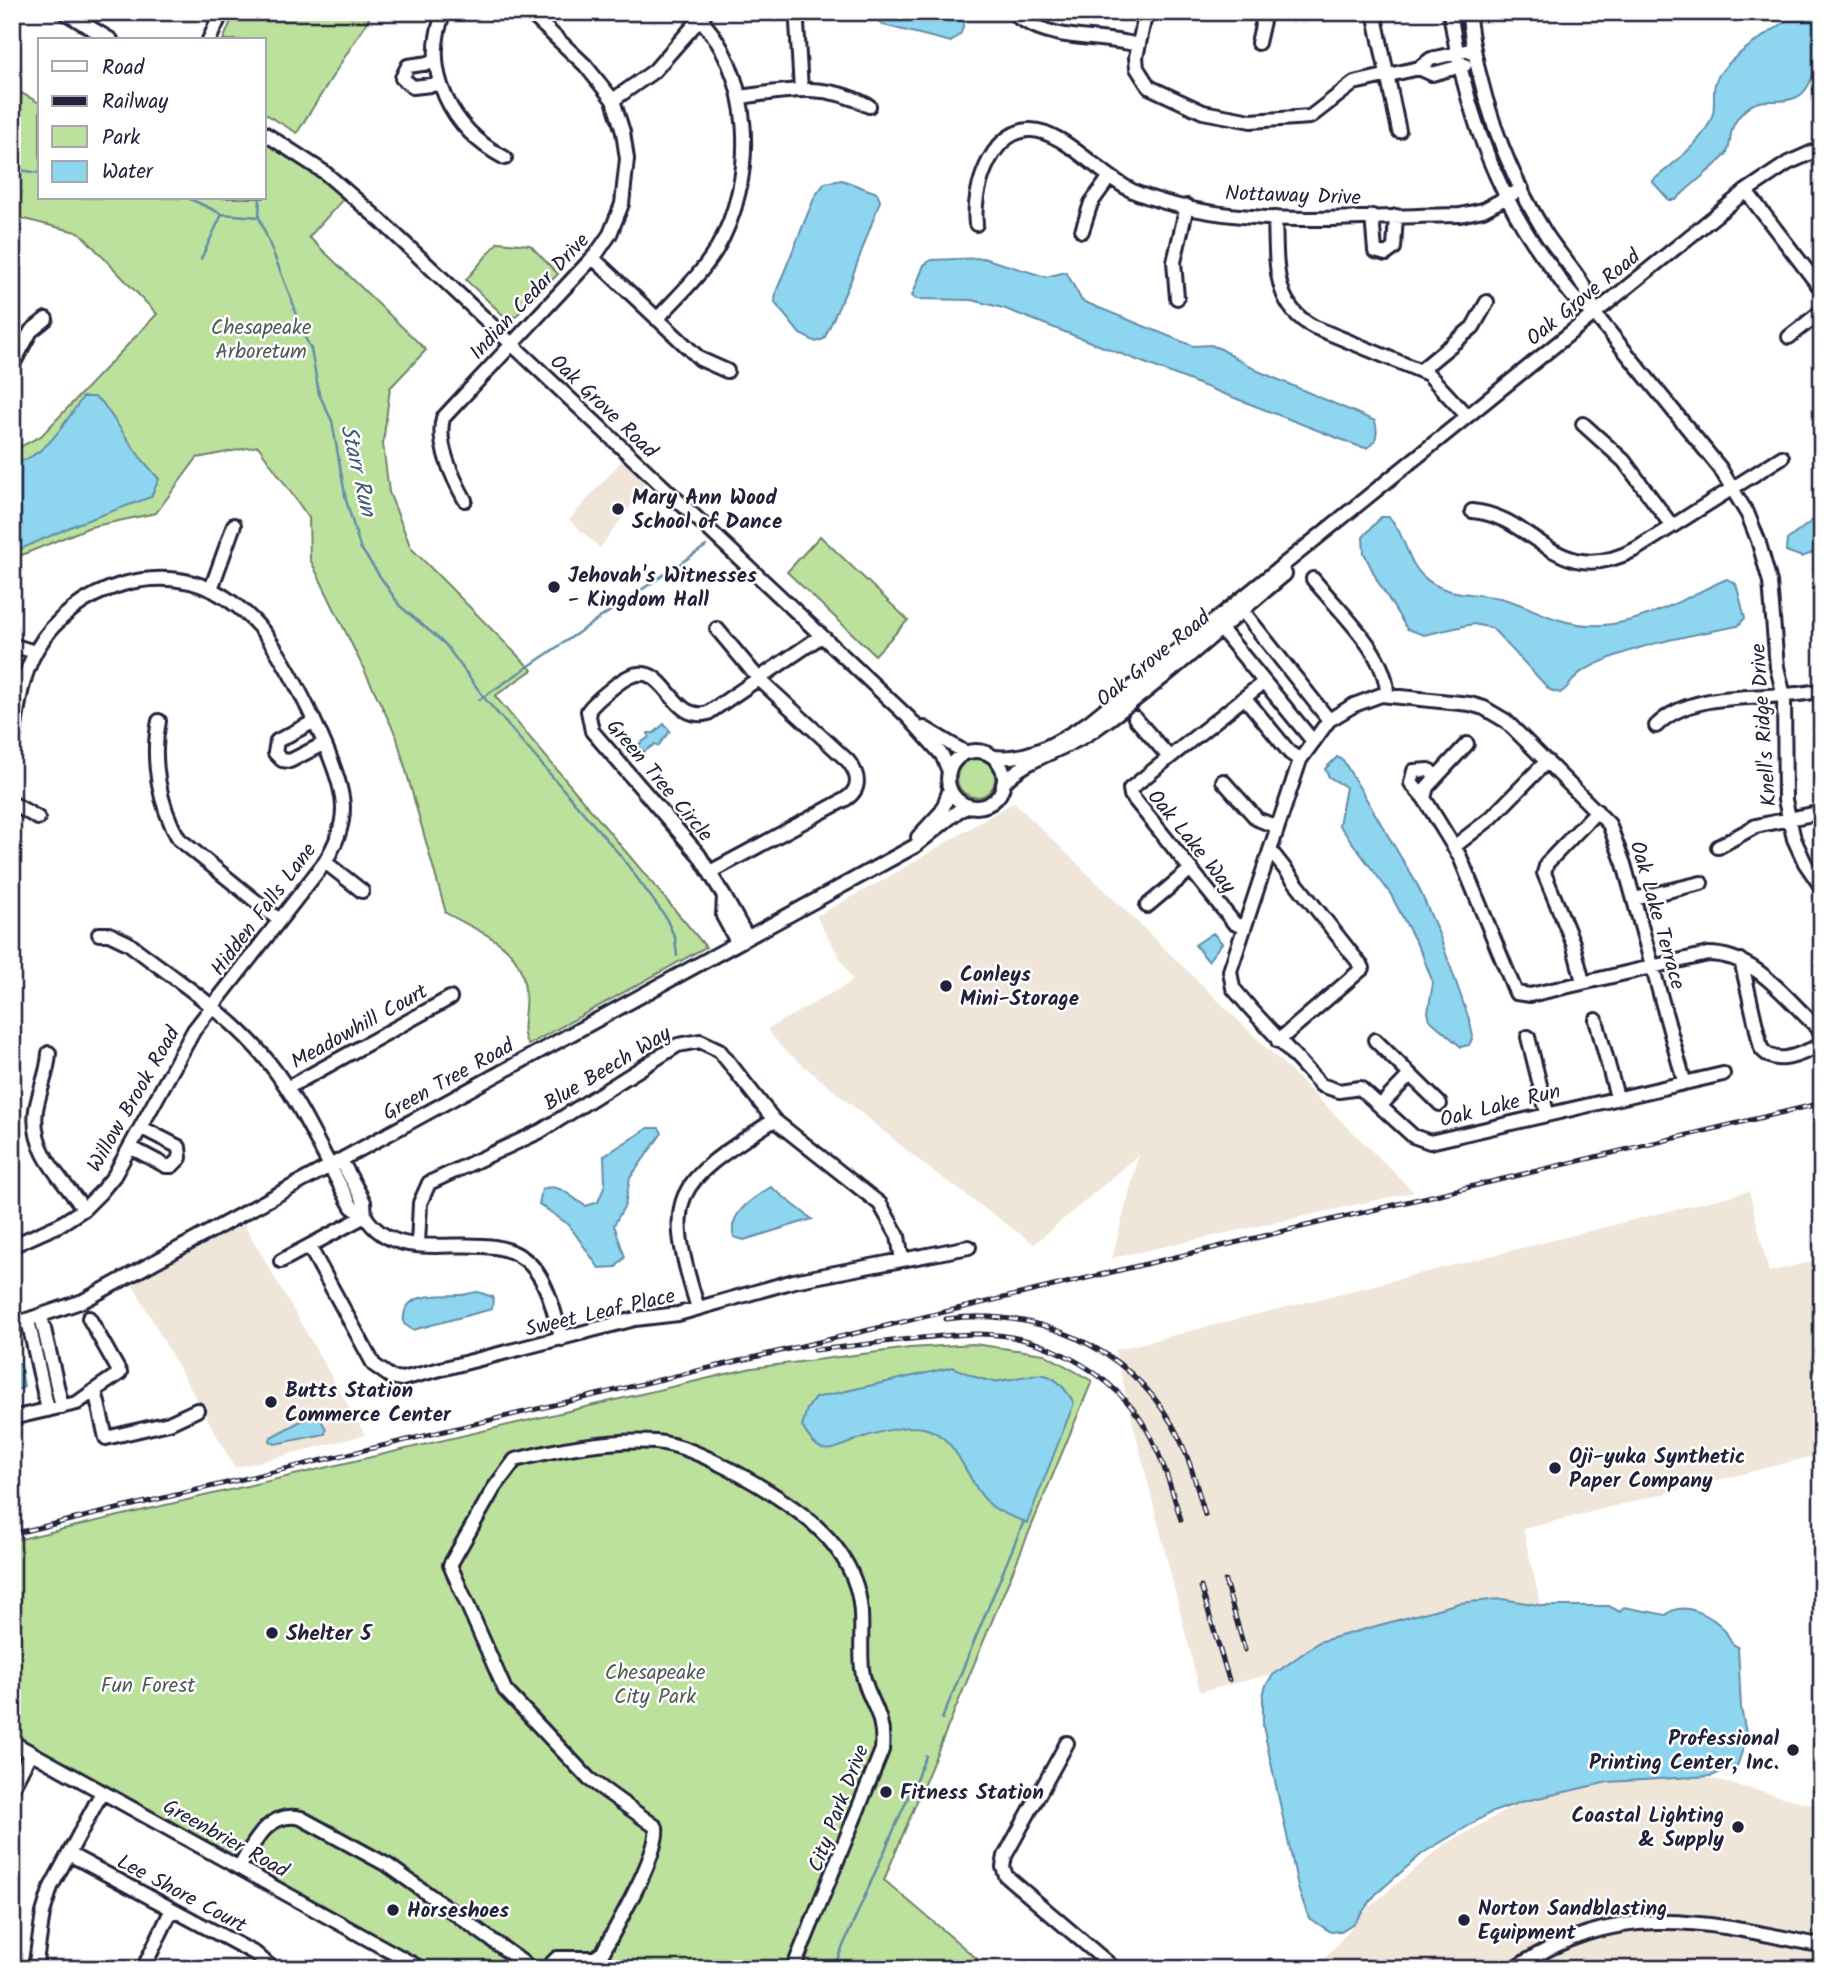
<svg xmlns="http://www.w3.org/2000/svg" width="1834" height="1981" viewBox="0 0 1834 1981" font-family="Kalam,sans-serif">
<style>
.built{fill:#efe6d9}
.green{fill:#bce19c;stroke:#6f826c;stroke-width:2}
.water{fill:#8ed5f0;stroke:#638da8;stroke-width:2}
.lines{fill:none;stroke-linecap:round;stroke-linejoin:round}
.stream{stroke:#638da8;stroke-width:2.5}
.minor-casing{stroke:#22223b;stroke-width:18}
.minor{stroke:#fff;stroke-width:12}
.rail-casing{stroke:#22223b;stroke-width:5}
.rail{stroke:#fff;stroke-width:2.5;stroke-dasharray:8;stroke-linecap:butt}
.poi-dot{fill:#22223b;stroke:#fff;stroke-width:2.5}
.labels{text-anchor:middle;stroke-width:5;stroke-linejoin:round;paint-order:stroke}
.street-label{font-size:21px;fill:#22223b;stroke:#fff}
.park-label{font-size:21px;fill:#505b58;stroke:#fff}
.poi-label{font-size:21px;font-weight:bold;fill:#22223b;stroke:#fff;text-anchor:start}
.water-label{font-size:23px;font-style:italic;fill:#425871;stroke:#fff}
</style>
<rect width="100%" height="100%" fill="#fff"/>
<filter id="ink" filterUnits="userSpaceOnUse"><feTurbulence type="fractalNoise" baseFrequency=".0143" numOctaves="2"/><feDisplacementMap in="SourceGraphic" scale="14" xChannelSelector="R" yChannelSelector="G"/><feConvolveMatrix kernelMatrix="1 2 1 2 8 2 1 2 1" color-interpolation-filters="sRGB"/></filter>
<g filter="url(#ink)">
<path class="built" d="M624 458 649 481 600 548 569 520Z
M1014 802 1313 1093 1414 1192 1112 1258 1139 1155 1034 1244 926 1166 782 1048 767 1029 853 981 816 916 887 878Z
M1749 1191 1769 1272 1822 1259V1454L1523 1529 1541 1607 1200 1692 1115 1350Z
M244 1224 365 1435 235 1468 132 1284Z
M1696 1775 1822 1807V1969H1316L1369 1907 1444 1845 1521 1802 1608 1782Z"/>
<path class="green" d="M235 12H373L297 133 264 113V40H223Z
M12 88 40 103V198H264V139L346 196 309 237 426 350 390 388 383 444 389 492 411 548 532 670 495 696 706 947 528 1045C521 1034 524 1022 525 1008 530 947 492 939 446 913L396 735 310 559 309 518 258 446 197 458 156 513 90 527 12 559V451L41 436 157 314 80 233 12 216Z
M498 242 530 245 558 274 515 317 503 315 466 280Z
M820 536 908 620 875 655 787 572Z
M957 778a19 19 0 1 1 38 0a19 19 0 1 1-38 0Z
M974 1344 1044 1354 1092 1381 884 1880 989 1969H432L12 1735V1541L752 1368 910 1348Z"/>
<path class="water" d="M879 12H962L966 17 961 33 951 42 883 25 879 22Z
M1793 12H1822C1822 32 1818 88 1797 97 1777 107 1761 92 1742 113 1727 129 1733 138 1727 153 1724 160 1685 189 1676 200H1669L1652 181C1672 165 1707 139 1713 113 1716 98 1710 86 1721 72 1738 50 1768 35 1790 18Z
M842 180 877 193 880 201 851 280 824 339 816 342 800 334 775 303 776 292 815 196 825 183Z
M983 258 1046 277 1066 272 1082 301 1193 346 1211 345 1221 349 1258 371 1375 421C1378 432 1378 443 1366 448L1358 446 1003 308 972 300 916 299 912 296 924 265 931 260Z
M83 397H94L102 402 140 457 159 479 151 497 77 524 12 553V465C50 453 61 427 83 397Z
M1822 513V549L1802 557 1786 551 1787 540Z
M1381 517H1389C1405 533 1406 561 1424 577 1444 596 1474 593 1500 598 1522 603 1539 614 1560 620 1621 639 1674 602 1727 579L1736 584 1745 618 1738 626C1687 636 1629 645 1583 671 1573 676 1570 688 1560 693L1550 690 1492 628 1473 624 1424 635 1407 629 1377 580 1364 553 1363 537Z
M664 724 670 731 658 746 655 744 644 752 638 745 649 737 648 733H654Z
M1337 757 1343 760 1418 886 1439 934 1470 1022 1473 1037 1469 1045 1461 1047 1430 1020 1428 1012 1433 983 1422 954 1390 893 1339 825 1346 787 1329 777 1325 769Z
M1213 933 1222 943 1208 961 1195 945Z
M648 1128H659L662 1133 630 1178 625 1205 614 1225 625 1257 616 1267 599 1268 569 1225 539 1204 542 1189C560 1182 571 1198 586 1206L598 1202 605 1185 604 1156Z
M771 1187 812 1219 744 1240 734 1237C727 1214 753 1198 771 1187Z
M478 1292 493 1297 492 1309 413 1330 404 1324C400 1290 439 1296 461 1295 467 1295 472 1292 478 1292Z
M20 1363 24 1387 12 1392V1365Z
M953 1367C967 1373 984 1383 1000 1381 1036 1376 1050 1362 1074 1403L1027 1523C1016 1518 1002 1514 993 1507 966 1486 962 1440 927 1429 910 1423 880 1432 864 1437 833 1448 822 1463 802 1426L807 1409 815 1398Z
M312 1415 319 1417 326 1429 325 1434 275 1444 270 1441 271 1437Z
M1502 1599 1544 1606H1609L1620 1612 1624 1607 1666 1615C1682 1599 1714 1616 1725 1631 1731 1638 1728 1643 1738 1647L1741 1708 1747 1738 1737 1766 1711 1776 1608 1782 1521 1802 1490 1813 1423 1853 1376 1894 1354 1923 1341 1931 1331 1932 1309 1918 1299 1891 1263 1726V1696L1266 1685 1273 1675 1319 1642 1459 1603Z"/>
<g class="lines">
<path class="stream" d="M12 169 40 173
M264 180 269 174
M188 198 222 214 259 217 294 306 297 322 311 349 319 394 332 421 346 500 360 547 400 606 445 644 486 700 620 855 665 916 675 938 677 956
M259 215 260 198
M201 259 222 214
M479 700 706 546
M942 1719 1024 1521
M833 1969 926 1756"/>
<defs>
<path id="minor" d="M64 12 111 40
M444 12C420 72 452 130 505 158
M1146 12 1136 57 1137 68 1149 87 1203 112 1251 121 1310 117 1354 83 1419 68 1431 59 1474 49
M1374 12 1399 131
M1450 12C1464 104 1493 193 1551 267 1564 285 1574 303 1594 313L1720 468 1748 515 1758 540 1770 582 1777 667 1784 696 1785 800 1794 839 1805 863 1822 888
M1468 12C1477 88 1504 166 1544 231 1560 258 1589 282 1594 313
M1019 18C1060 43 1094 34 1138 45
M797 23 801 90
M209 40 222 12
M1258 43 1265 12
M436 62 408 66 402 78 413 87 440 84
M1419 68 1432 74 1465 65
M741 97C788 90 825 82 869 106
M613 100 654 71 706 12
M264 133 324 172 381 221 909 718 942 755 949 771
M1746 191 1822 290
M1372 216 1375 251 1386 254 1394 248 1396 216
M1275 218C1277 259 1271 305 1314 327L1428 374 1467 416
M976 224C972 192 990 133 1028 130 1061 127 1104 180 1137 193 1238 232 1355 216 1460 215L1483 210 1522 189
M1082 231 1091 203 1109 178
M593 258 700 359 727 371
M1177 298 1174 262 1187 206
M657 319C678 296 700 276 716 250 758 180 755 69 693 12
M1789 337 1822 311
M12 366 31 331 46 319
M1421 370 1473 327 1487 302
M1583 424 1624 461 1672 526
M465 500C453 478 436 444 443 418L597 253 610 234 622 204 627 159 623 132 613 100 585 65 529 12
M1472 511C1536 516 1556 591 1636 549L1782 457
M1313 579C1338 610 1388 654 1387 695
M211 589 234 525
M1238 605 1329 720
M1217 624 1312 740
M12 645 35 652
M1245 698 1290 753 1300 760
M1135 718 1169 757
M159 721C151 758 159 806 179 839L279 920
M313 722 277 741 275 753 282 760 290 761 323 744
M1656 726C1695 686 1772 703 1822 690
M924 728 966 753
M1467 744 1427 787 1424 798 1460 857 1516 993 1530 995 1708 954C1756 954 1785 998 1818 1028L1822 1037
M12 747C17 715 20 678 37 649 72 587 164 556 226 598 242 609 257 622 268 638 291 671 343 769 343 808 343 828 335 845 325 862L194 1030 114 1176 100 1193 84 1209 59 1225 12 1246
M948 779a28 28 0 1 1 56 0a28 28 0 1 1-56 0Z
M993 757C1028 761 1060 742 1089 722L1746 191 1788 163 1822 148
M1223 781 1257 819 1277 827
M1003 784C1024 758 1066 750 1094 730 1161 683 1222 627 1285 574
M1424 798 1411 783 1414 771 1429 770 1436 777
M12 803 38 818
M918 837 942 811 950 789
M1455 846 1491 818 1547 761
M1718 847 1756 826 1822 812
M1270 850 1363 968 1278 1041
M325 862 362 891
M710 872 844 800C861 790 860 776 848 761L759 679 717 629
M724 896 699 855 592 731 588 711C595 701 606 693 616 685 666 645 666 725 708 713L820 637
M1634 899 1701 883
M1147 906 1191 869
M1244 928 1234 923 1131 795 1130 789 1264 682
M99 934H109L128 943C177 981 232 1015 270 1064 303 1106 325 1160 352 1207L365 1216 364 1202 341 1160
M737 942 723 916 724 896 747 937
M1741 960 1761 1048C1777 1070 1805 1051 1822 1045
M1583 982 1573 943 1544 873 1547 863 1597 811
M1596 1020 1617 1097
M1528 1037 1547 1113
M1375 1040 1440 1104
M49 1053C48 1074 39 1090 36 1110 30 1151 62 1179 84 1209
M1684 1081 1624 864 1609 824 1506 721 1484 708 1470 704 1381 695 1354 705 1329 720 1300 760 1230 971 1233 988 1250 1008 1321 1085 1339 1091 1360 1088 1413 1136 1430 1142 1723 1074
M287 1088 450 998
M1381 1105 1410 1075
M130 1147 166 1166H172L180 1158 179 1147 142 1128
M418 1244 420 1203 429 1183 541 1131 678 1045 700 1041 719 1050 774 1120 880 1204 898 1236 902 1260
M309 1246 374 1365 391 1377 402 1379 635 1319 678 1314 794 1281 969 1247
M281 1261 365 1216C402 1275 489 1220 531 1265 549 1284 554 1314 562 1339
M698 1308C661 1191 676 1184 774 1120
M41 1316 62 1407
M89 1318 120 1373 95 1390
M28 1320 48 1410
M12 1325 83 1301 915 846 958 811 970 806
M12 1418 77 1403 95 1390 106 1438 169 1423 197 1410
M12 1742 422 1969
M1067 1743 1005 1856 1003 1867 1006 1876 1115 1969
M12 1788 31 1752
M69 1854 256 1954 273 1969
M239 1867C254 1844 268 1810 301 1818L389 1866 532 1969
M35 1969 43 1913 51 1887 102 1792
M143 1969 172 1909
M546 1969 557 1958H595L603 1952C616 1926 660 1853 656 1827L589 1779 505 1690 450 1565 494 1488 515 1460C557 1449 612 1439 656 1442 697 1445 788 1499 818 1528 833 1542 847 1561 854 1580 866 1610 859 1639 862 1669 865 1699 886 1710 882 1750L793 1969
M1514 1969C1620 1898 1707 1922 1822 1946"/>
</defs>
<use href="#minor" class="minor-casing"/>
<use href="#minor" class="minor"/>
<defs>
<path id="rail" d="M946 1319C1034 1307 1126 1345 1172 1424 1188 1452 1196 1483 1205 1515
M814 1350C869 1345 924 1335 979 1334 1040 1334 1104 1368 1139 1417 1160 1447 1170 1485 1181 1520
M12 1534 1822 1103
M1225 1581 1245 1650
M1201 1587 1229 1680"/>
</defs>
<use href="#rail" class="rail-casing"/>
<use href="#rail" class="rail"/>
</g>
</g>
<g class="poi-dot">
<circle cx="618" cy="509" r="7"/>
<circle cx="554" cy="587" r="7"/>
<circle cx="946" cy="986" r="7"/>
<circle cx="271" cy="1402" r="7"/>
<circle cx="1555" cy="1468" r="7"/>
<circle cx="272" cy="1633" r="7"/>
<circle cx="1793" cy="1750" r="7"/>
<circle cx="886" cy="1792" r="7"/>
<circle cx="1738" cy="1827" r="7"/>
<circle cx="393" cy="1910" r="7"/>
<circle cx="1464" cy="1920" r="7"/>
</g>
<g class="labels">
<g class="street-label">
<text transform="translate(1293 195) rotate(2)" y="7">Nottaway Drive</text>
<text transform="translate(529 296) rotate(-47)" y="7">Indian Cedar Drive</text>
<text transform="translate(1583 297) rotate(-39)" y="7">Oak Grove Road</text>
<text transform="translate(604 406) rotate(44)" y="7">Oak Grove Road</text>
<text transform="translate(1153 658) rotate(-39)" y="7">Oak Grove Road</text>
<text transform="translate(1763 725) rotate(-94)" y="7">Knell's Ridge Drive</text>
<text transform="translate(660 780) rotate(50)" y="7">Green Tree Circle</text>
<text transform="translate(1192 841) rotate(51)" y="7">Oak Lake Way</text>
<text transform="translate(263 909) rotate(-53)" y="7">Hidden Falls Lane</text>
<text transform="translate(1658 915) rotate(74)" y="7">Oak Lake Terrace</text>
<text transform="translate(359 1026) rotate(-29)" y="7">Meadowhill Court</text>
<text transform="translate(607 1068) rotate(-31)" y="7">Blue Beech Way</text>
<text transform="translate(448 1079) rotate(-29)" y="7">Green Tree Road</text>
<text transform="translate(133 1099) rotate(-60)" y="7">Willow Brook Road</text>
<text transform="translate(1500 1105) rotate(-14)" y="7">Oak Lake Run</text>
<text transform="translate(600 1312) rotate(-13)" y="7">Sweet Leaf Place</text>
<text transform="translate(838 1808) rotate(-69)" y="7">City Park Drive</text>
<text transform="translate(226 1838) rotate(29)" y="7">Greenbrier Road</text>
<text transform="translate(182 1893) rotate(28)" y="7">Lee Shore Court</text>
</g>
<g class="park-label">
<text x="261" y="334">Chesapeake<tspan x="261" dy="24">Arboretum</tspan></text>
<text x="655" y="1679">Chesapeake<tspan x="655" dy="24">City Park</tspan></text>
<text x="148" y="1692">Fun Forest</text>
</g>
<g class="poi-label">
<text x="632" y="504">Mary Ann Wood<tspan x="632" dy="24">School of Dance</tspan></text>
<text x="568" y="582">Jehovah's Witnesses<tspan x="568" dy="24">- Kingdom Hall</tspan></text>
<text x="960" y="981">Conleys<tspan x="960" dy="24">Mini-Storage</tspan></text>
<text x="285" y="1397">Butts Station<tspan x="285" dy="24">Commerce Center</tspan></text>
<text x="1569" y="1463">Oji-yuka Synthetic<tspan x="1569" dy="24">Paper Company</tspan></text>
<text x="286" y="1640">Shelter 5</text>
<text x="1779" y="1745" text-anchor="end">Professional<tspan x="1779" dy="24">Printing Center, Inc.</tspan></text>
<text x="900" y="1799">Fitness Station</text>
<text x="1724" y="1822" text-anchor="end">Coastal Lighting<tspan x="1724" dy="24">&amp; Supply</tspan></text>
<text x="1478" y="1915">Norton Sandblasting<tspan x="1478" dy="24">Equipment</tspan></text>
<text x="407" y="1917">Horseshoes</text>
</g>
<g class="water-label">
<text transform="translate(359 470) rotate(77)" y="8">Starr Run</text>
</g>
</g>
<rect width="1834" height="1981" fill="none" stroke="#fff" stroke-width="42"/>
<rect x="21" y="21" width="1792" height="1939" fill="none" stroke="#22223b" stroke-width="2.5" filter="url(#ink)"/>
<rect x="38" y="38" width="228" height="161" fill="#ffffff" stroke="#a7a7b1" stroke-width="2"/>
<rect x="52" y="61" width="35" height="10" fill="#ffffff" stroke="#a7a7b1" stroke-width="2"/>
<text x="102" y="74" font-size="21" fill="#22223b">Road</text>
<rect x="52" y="96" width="35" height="10" fill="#22223b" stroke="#a7a7b1" stroke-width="2"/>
<text x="102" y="108" font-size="21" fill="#22223b">Railway</text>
<rect x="52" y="126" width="35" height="21" fill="#bce19c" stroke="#a7a7b1" stroke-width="2"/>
<text x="102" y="144" font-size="21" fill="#22223b">Park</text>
<rect x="52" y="161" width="35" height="21" fill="#8ed5f0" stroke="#a7a7b1" stroke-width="2"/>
<text x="102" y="178" font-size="21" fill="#22223b">Water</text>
</svg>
